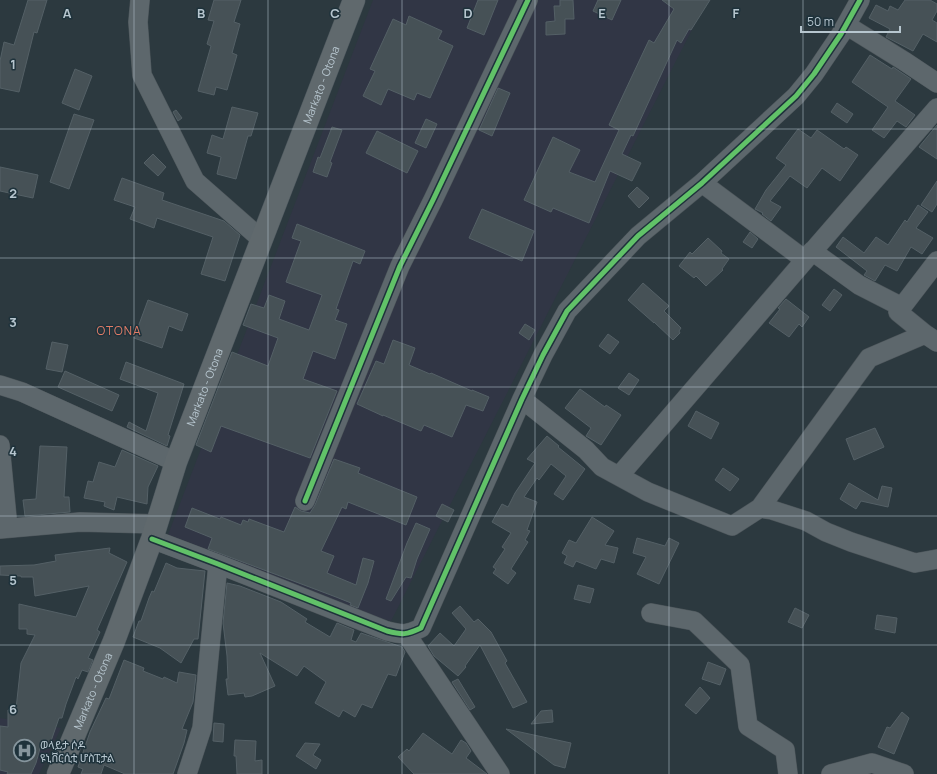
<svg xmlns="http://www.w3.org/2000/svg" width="937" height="774" viewBox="0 0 937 774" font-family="Manrope,'Noto Sans Ethiopic',sans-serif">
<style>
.medical{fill:#313645}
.building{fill:#465156;stroke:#546066}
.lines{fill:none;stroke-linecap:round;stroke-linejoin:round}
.minor-casing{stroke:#4b5459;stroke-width:20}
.major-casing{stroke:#4a555b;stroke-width:23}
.minor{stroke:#5d676c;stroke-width:19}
.major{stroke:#60696d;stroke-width:22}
.cycleway-casing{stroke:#1e323b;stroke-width:8}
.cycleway{stroke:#61c268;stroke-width:5}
.grid{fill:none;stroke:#b7c6cf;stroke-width:1;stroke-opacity:0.55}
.labels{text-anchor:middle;stroke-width:3;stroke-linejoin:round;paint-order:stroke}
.street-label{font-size:11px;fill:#b7c6cf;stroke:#1e323b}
.poi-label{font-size:11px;fill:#b7c6cf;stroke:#1e323b;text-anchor:start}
.neighbourhood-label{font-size:12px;letter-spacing:1px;fill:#e37d67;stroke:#1e323b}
.grid-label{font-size:13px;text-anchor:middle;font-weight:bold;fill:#b7c6cf;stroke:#1e323b;stroke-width:3;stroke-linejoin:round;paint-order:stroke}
</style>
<rect width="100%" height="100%" fill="#2c393f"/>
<path class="medical" d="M373 0H707L391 621 339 607 166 540Z
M0 718 61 728 39 774H0Z"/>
<path class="building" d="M28 0H47L37 33 34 32 19 92 0 88V61L4 42 14 45Z
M214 0H241L234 22 240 24 232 53 237 55 227 90 216 87 214 95 198 91 211 46 207 44 214 21 208 20Z
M478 0H498L484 35 467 28Z
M560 0H573L574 19H565V34L546 35V22L555 21 554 6H560Z
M598 0H621L612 20 593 11Z
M662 0H710L691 30 689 29 681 43 677 40 633 136 631 135 622 154 641 163 632 181 610 171 589 223 553 208 551 212 524 200 553 137 580 150 569 172 595 182 619 130 609 125 649 40 654 43 674 9Z
M905 0H930L937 4V11L932 20 937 23V42L923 34 913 51 886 37 890 29 869 18 876 5 888 11 890 6 898 10Z
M409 16 442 31 438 39 453 46 430 98 417 93 414 100 388 89 381 105 363 96 375 71 370 69 393 19 406 25Z
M870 55 892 69 893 67 911 79 895 101 915 115 906 127 897 121 884 138 872 130 888 107 852 82Z
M75 69 92 76 79 110 62 103Z
M498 88 510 93 492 136 479 130Z
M837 103 853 114 847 123 831 112Z
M232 107 258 113 251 136H248L236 179 217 174 221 157 207 153 212 135 223 139Z
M176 110 182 118 178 121 173 112Z
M74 114 94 120 69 189 50 182Z
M426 119 437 124 426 148 415 143Z
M937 125V159L919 147Z
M332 127 342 130 330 162 332 163 327 177 313 172 318 157 320 158Z
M798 129 811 138 817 130 844 149 846 147 858 155 840 181 822 168 807 188 790 176 770 201 781 207 771 221 762 214 763 213 755 209 766 190 786 165 776 158Z
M377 131 418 151 407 173 366 153Z
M153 154 166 167 158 176 144 163Z
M0 167 38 175 33 198 0 191Z
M122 178 164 193 162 200 224 221 240 235 225 281 201 274 213 237 157 218 154 228 130 219 135 207 114 200Z
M937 181V204L932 212 921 205Z
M637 187 649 198 639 208 628 196Z
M918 205 928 212 916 228 933 238 922 254 911 247 897 271 885 265 875 281 864 275 867 271 836 247 843 237 864 253 876 237 888 245 905 220 907 222Z
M482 209 534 231 522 261 469 238Z
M297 224 365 251 360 264 353 261 336 309 339 310 335 320 347 324 335 359 313 351 303 379 337 391 310 458 221 426 211 452 196 445 232 352 268 366 278 338 243 325 251 304 264 308 269 295 285 301 279 319 309 330 322 295 286 282 301 241 292 238Z
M750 232 758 239 752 248 743 242Z
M708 238 722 251 721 253 729 259 722 269 723 270 706 286 696 276 694 278 679 266 690 252 692 254Z
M643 283 669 306 664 311 681 328 679 331 680 333 673 340 654 322V323L628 300Z
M834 289 842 295 830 311 822 305Z
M786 299 809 317 802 327 799 324 789 337 769 323 780 309 778 308Z
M148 300 188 314 182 331 169 326 162 348 134 338Z
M525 324 535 330 529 340 519 333Z
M608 334 619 342 610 354 599 346Z
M393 340 415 348 409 365 430 374 431 373 472 391V390L489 397 483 411 466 405 452 437 424 425 421 431 383 415V416L357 404 376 361 384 364Z
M52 342 68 345 62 372 46 369Z
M126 362 184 384 168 435 170 436 167 446 127 427 129 422 146 431 158 393 120 379Z
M65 371 119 395 112 411 58 387Z
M629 373 639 380 629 395 618 388Z
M580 389 605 407 606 405 621 415 601 445 586 436 591 428 565 408Z
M696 411 719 423 711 439 688 426Z
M875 428 884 447 854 460 846 439Z
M547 436 559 446 558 447 585 469 563 500 554 494 566 476 551 464 539 480 537 478 524 497 537 502 527 530 530 531 525 540 528 542 511 569 516 573 508 584 493 573 496 569 493 567 505 549 502 547 511 533 492 522 502 504 508 507 515 493 535 463 527 459Z
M40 446 67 447 64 497H69L70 512 25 516 23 500 36 499Z
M122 450 158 466 148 487 147 504 117 497 114 510 104 506 105 502 84 498 88 481 93 482 99 462 115 467Z
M334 459 360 468 358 473 417 497 406 525 348 502 346 509 342 507 321 551 334 556 327 573 356 585 363 558 374 561 368 583 358 608 350 605 351 603 336 597 208 549 212 538 185 527 192 508 220 519 221 517 241 525 243 520 248 522 249 519 284 532 295 507 301 511 310 513 315 505Z
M723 468 739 479 730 491 715 480Z
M849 483 878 500 882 486 892 488 888 507 861 501 856 509 840 499Z
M442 504 454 510 448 522 436 516Z
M592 517 614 531 605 545 618 548 614 563 601 559 596 569 576 561 573 567 564 563 567 556 562 553 569 540 576 543Z
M416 523 430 529 417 559 411 578 406 577 391 601 386 599 407 543Z
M637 538 665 546 669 538 679 543 659 584 637 574 646 557 633 553Z
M110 548 109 553 127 562 97 630 100 632 88 658 93 660 88 672 82 670 78 679 76 677 66 704 62 718H59L50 744 42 741 36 763 31 774H7L8 772 0 770V726L8 727V710L16 709 21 663 35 635 27 634V629H19V604L76 617 89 586 35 596 33 577H21V576L0 575V566L34 565 56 561 55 555Z
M166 563 177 568 205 571 198 639H194L181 663 160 648 133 637 139 621H141L149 598 152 591 154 592Z
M227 583 240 586 281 602 307 619 305 622 330 637 337 623 354 630 351 640 356 642 361 633 402 647 405 652 396 676 388 674 372 708 362 704 355 717 343 710 339 717 315 703 326 682 304 666 297 676 260 653 275 686 252 696 245 697 244 693 228 695 226 679H228L227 656 223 623Z
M578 585 594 589 590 603 574 599Z
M460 606 474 622 478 619 491 632 507 661 505 663 527 702 513 708 480 645 465 666 466 667 458 676 434 656 428 646 440 633 454 646 466 629 452 613Z
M795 608 809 615 802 628 788 622Z
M877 615 897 618 895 633 875 629Z
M124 660 144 668 143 671 163 679 164 677 177 683 179 672 196 675 193 702 182 729 187 730 184 743 173 774H125L104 765 101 774H81L83 769 78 767 90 732 106 698 109 699Z
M708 662 726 669 720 685 702 679Z
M458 679 475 707 470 710 452 682Z
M700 687 710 698 696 714 685 705Z
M552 710 553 722 531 724 541 711Z
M902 712 909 718 894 754 878 747 887 727 890 728Z
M214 723 224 724 223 742 213 741Z
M506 729 571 743 565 768 554 765Z
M423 733 452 754 461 740 466 743 471 751 466 758 487 774H414L398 757 407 749 409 751Z
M235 740 256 741 255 761 262 760V774H237L236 756H234Z
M305 743 320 744 313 755 321 760 316 769 296 756Z"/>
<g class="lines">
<defs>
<path id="minor" d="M140 0 138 22 142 75 195 181 261 239
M846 25 904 61 937 83
M702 183 805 260 937 108
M812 251 859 285 902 307
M937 261 898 312 925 334 937 342
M0 385 22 392 176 462
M522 399 586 450 602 467 648 492 732 526 760 508 772 510 806 521 826 532 851 542 915 563 937 559
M0 445 8 528
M619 476 805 260
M305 501 400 266 433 200 528 0
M760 508 869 358 925 334
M0 529 80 522 156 524
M152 539 218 564 387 631C403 635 406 635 421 628L522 399 543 355 567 311 638 236 702 183 796 96 814 74 841 34 860 0
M651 613 694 621 740 665 748 726 785 750 788 774
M407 635 500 774
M187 774 202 728 218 564
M831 774 872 763 904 774"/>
<g id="major">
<path id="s1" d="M58 774 114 641 152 539 176 462 354 0"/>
</g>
</defs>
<use href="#minor" class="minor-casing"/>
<use href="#major" class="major-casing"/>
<use href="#minor" class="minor"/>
<use href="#major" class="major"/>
<defs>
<path id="cycleway" d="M305 501 400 266 433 200 528 0
M152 539 218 564 387 631C403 635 406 635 421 628L522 399 543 355 567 311 638 236 702 183 796 96 814 74 841 34 860 0"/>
</defs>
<use href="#cycleway" class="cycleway-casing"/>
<use href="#cycleway" class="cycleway"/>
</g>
<path class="grid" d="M134 0V774M268 0V774M402 0V774M535 0V774M669 0V774M803 0V774M0 129H937M0 258H937M0 387H937M0 516H937M0 645H937"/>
<defs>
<symbol id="hospital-ring" viewBox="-11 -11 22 22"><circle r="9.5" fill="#1e323b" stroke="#86959d" stroke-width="1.5"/><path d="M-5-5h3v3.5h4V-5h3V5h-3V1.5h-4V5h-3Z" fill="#86959d"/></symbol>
</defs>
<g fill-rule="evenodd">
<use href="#hospital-ring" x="12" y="738" width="25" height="25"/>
</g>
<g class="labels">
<g class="street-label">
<text dy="4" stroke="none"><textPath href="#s1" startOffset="738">Markato - Otona</textPath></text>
<text dy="4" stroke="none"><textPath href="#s1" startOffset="414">Markato - Otona</textPath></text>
<text dy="4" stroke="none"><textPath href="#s1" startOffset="90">Markato - Otona</textPath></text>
</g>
<g class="poi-label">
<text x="40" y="749">ወላይታ ሶዶ<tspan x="40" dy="13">ዩኒቨርሲቲ ሆስፒታል</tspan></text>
</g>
<g class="neighbourhood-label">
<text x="119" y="335">OTONA</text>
</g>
</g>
<g class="grid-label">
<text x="67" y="18">A</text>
<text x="201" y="18">B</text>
<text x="335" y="18">C</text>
<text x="468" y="18">D</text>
<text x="602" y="18">E</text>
<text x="736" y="18">F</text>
<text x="13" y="69">1</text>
<text x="13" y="198">2</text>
<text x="13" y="327">3</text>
<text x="13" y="456">4</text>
<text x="13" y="585">5</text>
<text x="13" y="714">6</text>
</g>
<path d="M801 26v6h99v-6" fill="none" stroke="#b7c6cf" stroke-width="2"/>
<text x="807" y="26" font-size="12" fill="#b7c6cf" stroke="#1e323b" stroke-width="3" paint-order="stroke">50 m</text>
</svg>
